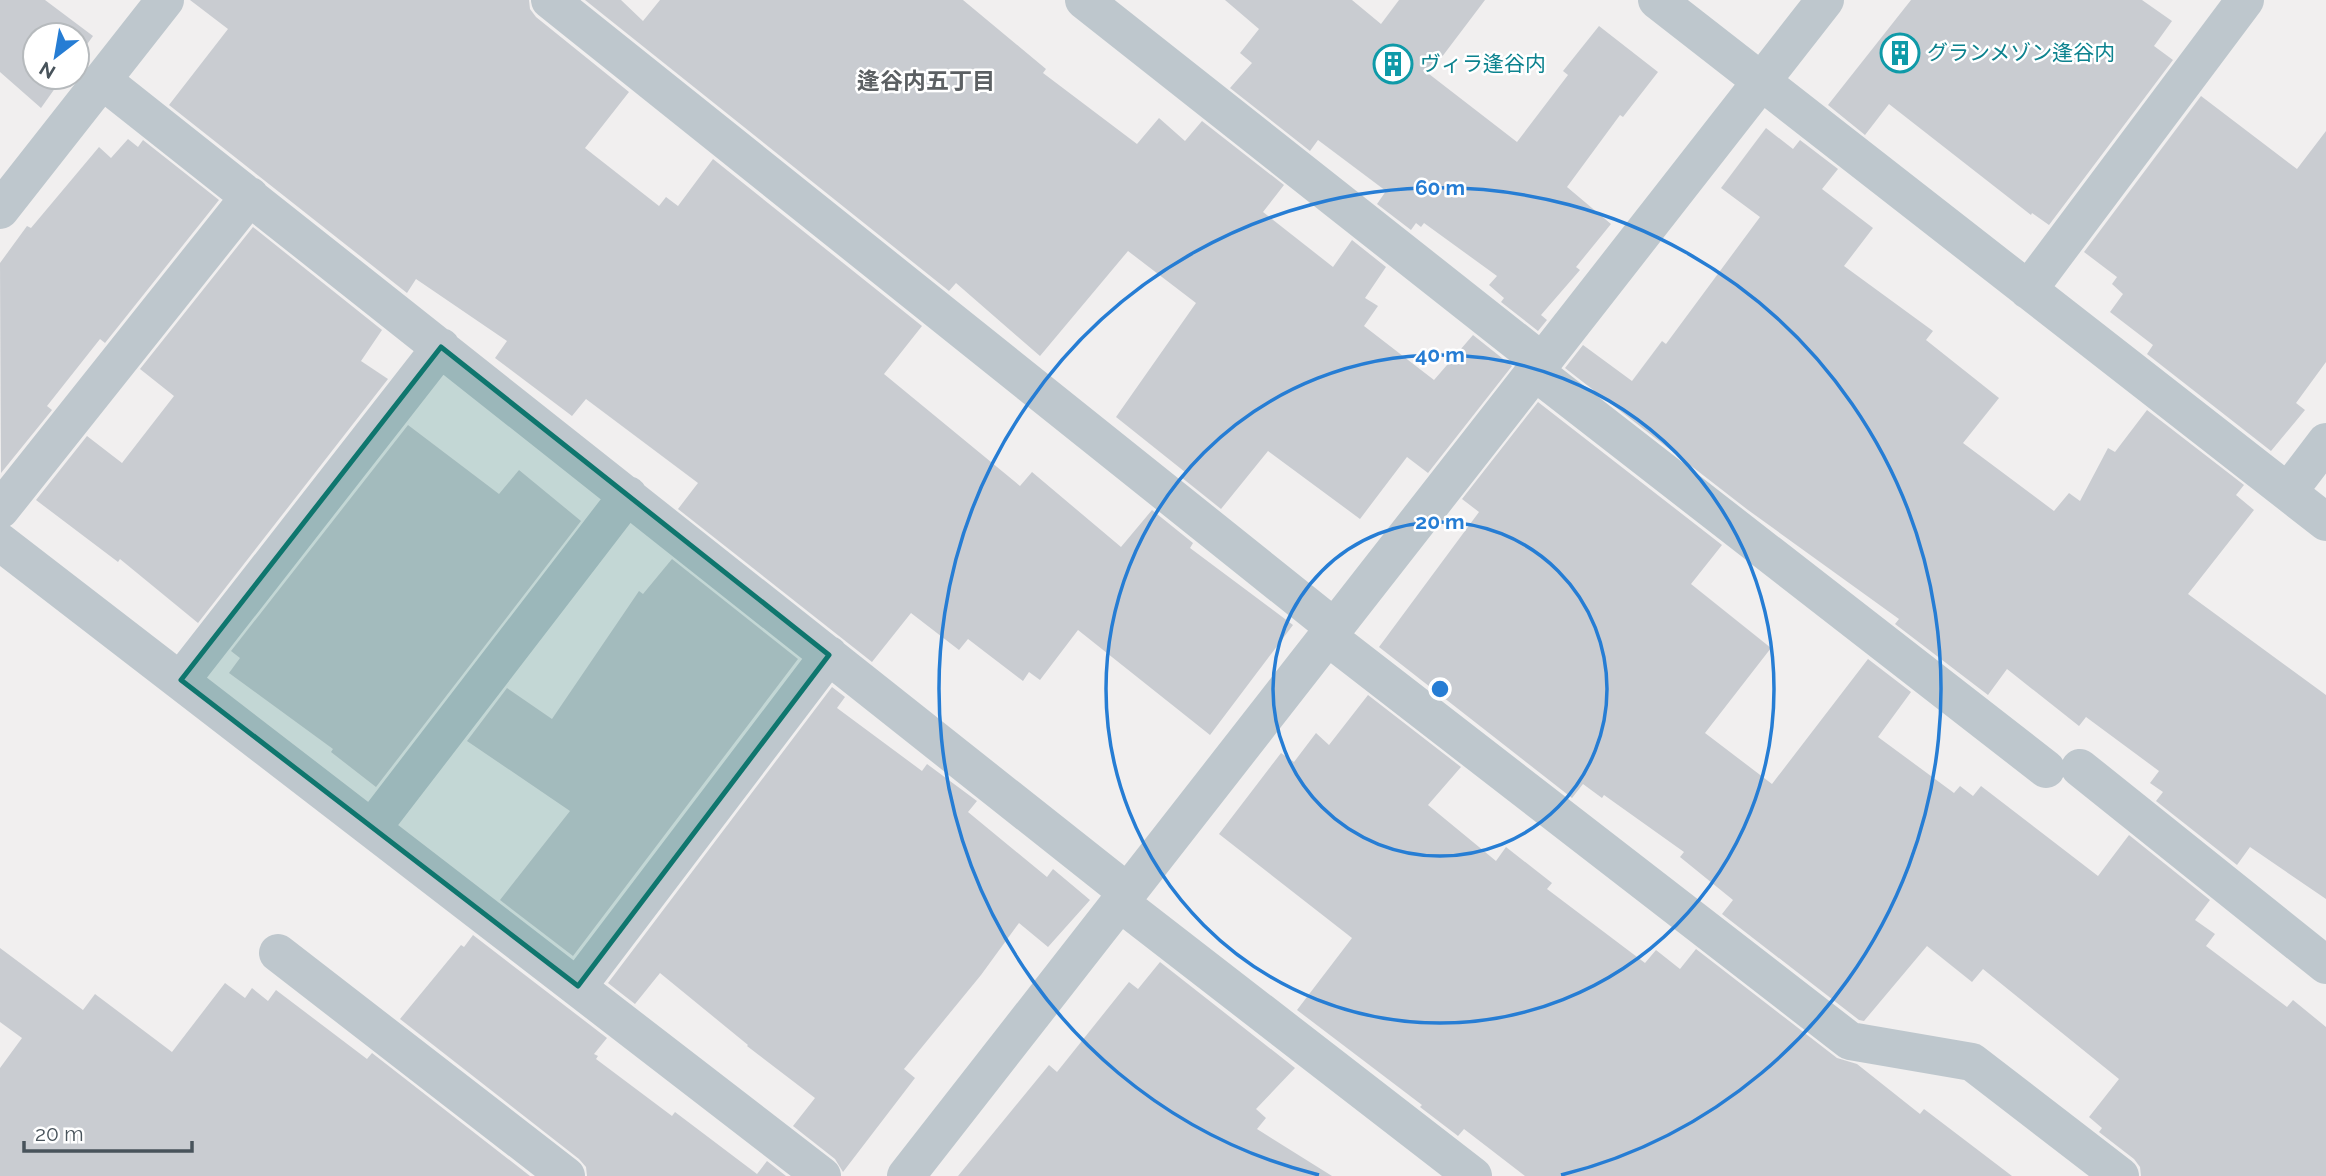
<svg xmlns="http://www.w3.org/2000/svg" width="2326" height="1176" viewBox="0 0 2326 1176" font-family="Raleway,'Noto Sans JP',sans-serif">
<style>
.building{fill:#c9ccd1}
.lines{fill:none;stroke-linecap:round;stroke-linejoin:round}
.street{stroke:#bec7cd;stroke-width:38}
.marked{fill:#0f766e;fill-opacity:0.2;stroke:#0f766e;stroke-width:5;stroke-linejoin:round}
.ring{fill:none;stroke:#267dd4;stroke-width:3.5}
.labels{text-anchor:middle;stroke-width:5;stroke-linejoin:round;paint-order:stroke}
.culture-label{font-size:21px;fill:#0d838f;stroke:#fff;text-anchor:start}
.neighbourhood-label{font-size:23px;font-weight:bold;fill:#5c6063;stroke:#fff}
.centre{fill:#267dd4;stroke:#fff;stroke-width:3.5}
.ring-label{font-size:21px;text-anchor:middle;font-weight:bold;fill:#267dd4;stroke:#fff;stroke-width:5;stroke-linejoin:round;paint-order:stroke}
</style>
<rect width="100%" height="100%" fill="#f1efef"/>
<path class="building" d="M0 0H45L93 36 77 58V35H35V77H63L41 108 0 72Z
M190 0H529L530 9 536 17 629 92 585 148 659 206 666 197 678 206 713 159 922 326 884 374 1020 486 1032 472 1121 547 1152 510 1193 543 1190 548 1293 625 1210 735 1078 630 1040 680 1029 672 1023 681 968 639 959 650 911 613 872 662 678 509 698 483 586 399 572 416 495 358 507 341 416 279 407 293 169 105 228 29Z
M585 0H621L643 21 660 0H963L1046 69 1043 73 1137 144 1159 118 1185 141 1202 121 1284 185 1263 212 1333 267 1352 240 1386 267 1365 298 1378 306 1364 326 1434 380 1473 335 1512 366 1428 473 1407 457 1360 519 1268 451 1221 509 1181 477 1185 472 1116 417 1196 303 1128 251 1040 356 956 283 949 291Z
M1225 0H1352L1381 24 1399 0H1485L1429 74 1517 142 1568 75 1563 71 1599 26 1658 72 1623 117 1620 115 1567 187 1611 224 1576 267 1580 270 1541 315 1547 320 1538 331 1501 302 1504 298 1489 285 1497 276 1424 223 1421 227 1416 223 1411 230 1377 204 1386 191 1318 140 1310 151 1230 88 1252 63 1240 53 1259 29Z
M1911 0H2142L2172 21 2154 46 2173 60 2049 225 2032 213 2031 215 1889 104 1865 135 1828 105Z
M2201 96 2297 169 2326 131V362L2296 403 2305 410 2271 451 2147 354 2153 345 2110 312 2123 294 2112 284 2117 277 2084 252Z
M1766 128 1793 149 1800 140 1838 169 1822 189 1873 228 1844 266 1933 331 1926 340 1999 398 1963 443 2054 511 2069 493 2080 501 2108 448 2115 452 2147 410 2244 485 2236 495 2254 510 2188 594 2326 695V899L2250 847 2237 865 2156 801 2163 792 2150 783 2159 771 2086 717 2079 726 2007 669 1988 695 1895 624 1899 619 1748 510 1565 368 1583 345 1632 381 1662 341 1666 344 1760 217 1721 188Z
M128 139 138 147 143 140 219 200 105 343 100 339 47 406 52 410 1 473 0 263 27 226 31 228 99 147 111 158Z
M253 227 382 330 361 361 388 379 198 623 120 559 118 562 36 500 87 436 122 463 174 396 140 369Z
M1538 402 1722 545 1691 584 1771 648 1705 733 1772 784 1868 659 1911 692 1878 737 1954 793 1960 786 1973 796 1981 786 2098 876 2129 835 2210 900 2195 920 2215 934 2206 946 2287 1007 2293 1000 2326 1027V1176H2141L2140 1167 2134 1159 2099 1132 2102 1128 2089 1117 2119 1079 1983 969 1972 982 1927 946 1864 1021 1859 1020 1722 914 1733 900 1680 857 1684 852 1604 795 1602 798 1583 784 1572 798 1379 647 1479 512 1462 499Z
M408 425 499 494 519 470 581 521 376 787 331 752 333 749 229 673 240 658 231 651Z
M672 559 798 659 573 956 500 900 570 811 467 741 507 688 552 719 639 591 643 594Z
M832 687 845 697 837 708 922 771 927 764 977 801 968 812 1047 877 1053 869 1090 900 1048 947 1019 923 981 975 904 1069 915 1078 843 1172 835 1159 793 1126 815 1098 747 1046 748 1045 660 973 635 1004 608 983Z
M1368 695 1461 767 1428 805 1496 861 1506 847 1552 883 1547 889 1645 963 1656 950 1680 969 1696 949 1837 1058 1857 1064 1920 1114 1924 1109 2012 1176H1525L1464 1129 1458 1136 1420 1107 1422 1105 1297 1010 1352 938 1219 834 1281 753 1294 762 1316 733 1329 745Z
M473 935 607 1038 594 1054 598 1056 596 1059 672 1116 675 1112 757 1174 767 1161 786 1176H587L586 1167 579 1159 400 1019 461 945 464 947Z
M0 948 83 1010 95 994 172 1052 225 983 245 998 252 988 268 1001 276 990 367 1059 372 1053 530 1176H0V1068L22 1038 0 1022Z
M1160 962 1295 1068 1256 1109 1266 1118 1257 1129 1332 1176H958L1049 1065 1057 1072 1129 982 1138 989Z"/>
<g class="lines">
<path class="street" d="M550 0 1335 628
M1084 0 1541 361
M1657 0 2326 522
M102 80 1127 892
M0 210 165 0
M2028 290 2245 0
M1534 371 2046 769
M2288 492 2326 442
M0 510 250 196
M0 542 822 1176
M1328 637 1850 1041 1972 1062 2120 1176
M181 680 441 347
M2080 768 2326 965
M372 828 628 495
M1119 902 1473 1176
M278 953 566 1176
M578 986 829 655
M906 1176 1825 0"/>
</g>
<path class="marked" d="M441 347 829 655 578 986 181 680Z"/>
<g class="ring">
<circle cx="1440" cy="689" r="167"/>
<circle cx="1440" cy="689" r="334"/>
<path d="M1319 1175A501 501 0 1 1 1561 1175"/>
</g>
<defs>
<symbol id="building-ring" viewBox="-11 -11 22 22"><circle r="9.5" fill="#fff" stroke="#0f9aa8" stroke-width="1.5"/><path d="M-4-6H4V6H1V3H-1V6H-4ZM-2.5-4.3h1.7v1.8h-1.7ZM.8-4.3h1.7v1.8H.8ZM-2.5-1h1.7V.8h-1.7ZM.8-1h1.7V.8H.8Z" fill="#0f9aa8"/></symbol>
</defs>
<g fill-rule="evenodd">
<use href="#building-ring" x="1878" y="31" width="44" height="44"/>
<use href="#building-ring" x="1371" y="42" width="44" height="44"/>
</g>
<g class="labels">
<g class="culture-label">
<text x="1927" y="60">グランメゾン逢谷内</text>
<text x="1420" y="71">ヴィラ逢谷内</text>
</g>
<g class="neighbourhood-label">
<text x="926" y="89">逢谷内五丁目</text>
</g>
</g>
<circle cx="1440" cy="689" r="10" class="centre"/>
<g class="ring-label">
<text x="1440" y="195">60 m</text>
<text x="1440" y="362">40 m</text>
<text x="1440" y="529">20 m</text>
</g>
<g transform="translate(56 56) rotate(211)"><circle r="33" fill="#ffffff" stroke="#b6babd" stroke-width="2"/>
<path d="M0-5L12 26L0 18L-12 26Z" fill="#267dd4"/>
<text y="-10" font-size="19" font-weight="bold" text-anchor="middle" fill="#48535b">N</text>
</g>
<path d="M24 1141v10h168v-10" fill="none" stroke="#48535b" stroke-width="3.5"/>
<text x="35" y="1141" font-size="21" fill="#48535b" stroke="#ffffff" stroke-width="5" paint-order="stroke">20 m</text>
</svg>
